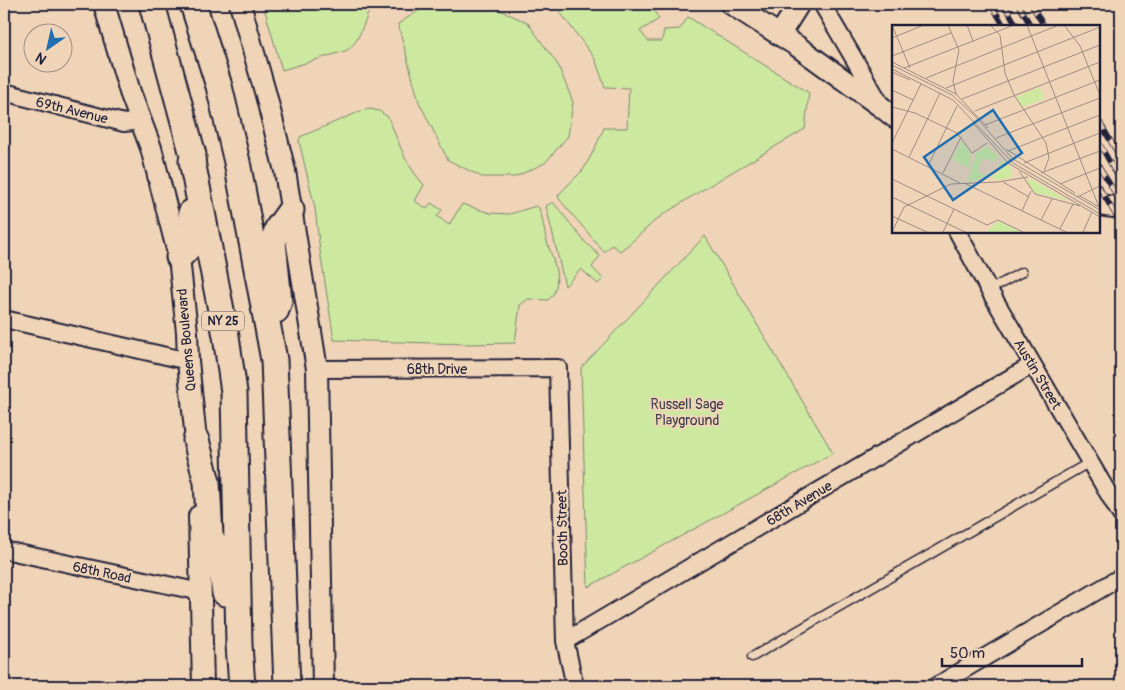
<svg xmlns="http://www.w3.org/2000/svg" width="1125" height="690" viewBox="0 0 1125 690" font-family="Pangolin,sans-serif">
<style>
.green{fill:#cde9a0;stroke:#78866e}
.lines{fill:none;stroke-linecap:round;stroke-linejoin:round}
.service-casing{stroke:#22223b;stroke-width:11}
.minor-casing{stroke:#22223b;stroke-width:20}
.tertiary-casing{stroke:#22223b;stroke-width:24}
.primary-casing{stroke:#22223b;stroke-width:29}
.service{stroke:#f0d4b7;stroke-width:8}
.minor{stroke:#f0d4b7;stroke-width:16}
.tertiary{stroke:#f0d4b7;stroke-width:20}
.primary{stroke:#f0d4b7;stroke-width:25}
.rail-casing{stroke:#22223b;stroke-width:5.5}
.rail{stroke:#f0d4b7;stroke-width:4;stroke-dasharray:11;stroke-linecap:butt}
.labels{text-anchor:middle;stroke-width:4;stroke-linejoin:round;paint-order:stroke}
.shield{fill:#f0d4b7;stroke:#605760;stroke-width:1}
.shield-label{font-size:12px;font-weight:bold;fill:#22223b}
.street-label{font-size:14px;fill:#22223b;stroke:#f0d4b7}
.park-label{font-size:14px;fill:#3c404a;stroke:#f0d4b7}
.inset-road{fill:none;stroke:#9e8d85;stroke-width:1}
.view{fill:#1f6fb2;fill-opacity:0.15;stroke:#1f6fb2;stroke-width:2.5}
.inset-edge{fill:none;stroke:#22223b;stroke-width:2.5}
</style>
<rect width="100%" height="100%" fill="#f0d4b7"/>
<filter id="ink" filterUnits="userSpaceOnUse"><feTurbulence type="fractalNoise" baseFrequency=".02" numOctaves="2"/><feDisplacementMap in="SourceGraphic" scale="10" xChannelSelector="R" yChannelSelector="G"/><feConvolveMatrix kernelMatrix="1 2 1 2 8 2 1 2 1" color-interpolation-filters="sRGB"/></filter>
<g filter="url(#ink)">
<path class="green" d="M263 4H372C366 16 361 37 352 46 350 48 348 50 345 51L282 70Z
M429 4H482L489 5 528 23 558 65 573 102 568 136 545 163 515 177H482L448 160 419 102 398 24Z
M559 4H653L656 10 654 11 659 19 640 31 648 41H662L664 30 680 29 688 17 809 93 805 129C758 157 710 184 664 214 648 225 636 240 620 251L612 245 604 252 560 200 558 196 560 193 583 170 594 150 604 128H627L629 88 605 87 595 59 560 12Z
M370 109 379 111 388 117 405 158 415 174 424 185 415 201 427 209 431 203 442 210 437 216 449 225 462 204 490 213 510 214 536 206 539 208C543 218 544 231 547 242 553 260 565 285 548 300L528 299 520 305 515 343 466 344 334 340 320 251 315 208 299 141 300 137 361 111Z
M553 202 585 242 600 256 592 267 603 279 598 284 581 269 565 286 546 206Z
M705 236 833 453 588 587 581 368Z"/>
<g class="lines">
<defs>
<path id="service" d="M989 290 1022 272
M752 657 1090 462"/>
<path id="minor" d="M822 4 881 105
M4 92 124 123 141 121
M957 231 989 290 1121 515
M4 319 188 361
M317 369 558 368 565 641 575 686
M4 550 201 592
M565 641 1032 365
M936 686 1121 577"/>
<path id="tertiary" d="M104 4 130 92 151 148 179 257 187 332 188 361 196 440 197 455
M240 4 266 95 285 171 317 369 323 686
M731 4 797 46 884 109 894 117
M780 34 799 4
M1099 205 1121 208
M199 516 203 686"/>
<path id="primary" d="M152 4 193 155 192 161 226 336 234 392 239 645 242 686
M193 4 219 86 237 162 274 360 287 686
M179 257C197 241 196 236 191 213
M276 310 279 301 273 242 278 228 291 210
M196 440 207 482 210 536 220 558 225 593"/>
</defs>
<use href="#service" class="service-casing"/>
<use href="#minor" class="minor-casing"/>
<use href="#tertiary" class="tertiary-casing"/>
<use href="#primary" class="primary-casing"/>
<use href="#service" class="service"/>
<use href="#minor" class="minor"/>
<use href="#tertiary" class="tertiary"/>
<use href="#primary" class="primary"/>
<defs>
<path id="rail" d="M991 4 1004 26
M1004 4 1017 26
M1018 4 1031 26
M1031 4 1044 26
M1099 121 1121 159
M1099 143 1121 182
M1099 166 1121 203
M1099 187 1121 224"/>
</defs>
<use href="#rail" class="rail-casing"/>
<use href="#rail" class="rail"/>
</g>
</g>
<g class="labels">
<rect class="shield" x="202" y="311.5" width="42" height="19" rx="4"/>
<g class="shield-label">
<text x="223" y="325">NY 25</text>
</g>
<g class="street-label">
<text transform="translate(72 110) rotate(14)" y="5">69th Avenue</text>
<text transform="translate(186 340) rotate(-95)" y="5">Queens Boulevard</text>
<text x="437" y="374">68th Drive</text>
<text transform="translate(1038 374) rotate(59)" y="5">Austin Street</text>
<text transform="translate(799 503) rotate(-31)" y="5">68th Avenue</text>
<text transform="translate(562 528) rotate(-91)" y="5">Booth Street</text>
<text transform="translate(102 572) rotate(12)" y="5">68th Road</text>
</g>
<g class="park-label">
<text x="687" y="409">Russell Sage<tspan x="687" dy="16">Playground</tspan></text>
</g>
</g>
<g transform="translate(892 25)">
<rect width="208" height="208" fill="#f0d4b7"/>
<path d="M148 62 152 74 130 82 125 72ZM70 116 79 129 77 143 60 134ZM95 121 106 132 102 137 93 133 88 138 86 146 96 152 94 155 89 152 87 155 76 156 84 128ZM110 135 120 144 119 153 101 155V150L108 147 107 140ZM138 154 177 176 144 168 135 157ZM106 196 129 207H94Z" fill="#cde9a0"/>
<path class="inset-road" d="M0 0 18 43M56 0 67 25 61 56 64 69M75 0 81 16M98 0 108 10 113 48 122 70 154 118 157 133 152 146M135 0 207 182M172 0 188 21 208 70M0 13 32 0M0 31 59 8M0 37 64 69 96 103M0 40 60 70 82 90 121 134 208 185M12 43 122 0M0 44 61 75 121 138 208 189M0 47 18 55M34 53 167 0M54 63 208 2M0 65 21 75M70 74 208 20M0 82 23 88 65 108 80 128 95 118M83 86 208 37M82 99 116 138 208 192M93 100 208 55M104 113 208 73M0 118 29 59M0 124 68 158M114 124 183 168M116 126 208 90M17 132 48 68M132 138 208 108M36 141 65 81M127 146 143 169 188 181M51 148 69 112M149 148 208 126M0 154 95 200 106 195 131 207M111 157 137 172M72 158 174 207M168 159 208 143M188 171 207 182M0 172 73 207M185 172 208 161M130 186 139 166M0 191 35 207M149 195 160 174M168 204 181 179M0 207 12 182 59 159 106 157 136 152M51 207 62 184M191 207 200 187"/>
<path class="view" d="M101 85 130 128 61 175 32 132Z"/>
<rect width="208" height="208" class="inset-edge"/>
</g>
<rect width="1125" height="690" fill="none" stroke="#f0d4b7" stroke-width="20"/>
<rect x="10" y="10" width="1105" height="670" fill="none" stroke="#22223b" stroke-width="2" filter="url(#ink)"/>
<g transform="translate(48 48) rotate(214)"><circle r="24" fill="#f0d4b7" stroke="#9e8d85"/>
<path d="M0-4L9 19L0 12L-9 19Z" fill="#1f6fb2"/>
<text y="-8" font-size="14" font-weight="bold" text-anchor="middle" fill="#22223b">N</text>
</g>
<path d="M942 658v8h140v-8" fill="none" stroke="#22223b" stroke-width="2.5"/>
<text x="950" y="658" font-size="15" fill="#22223b" stroke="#f0d4b7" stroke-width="4" paint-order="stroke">50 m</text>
</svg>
